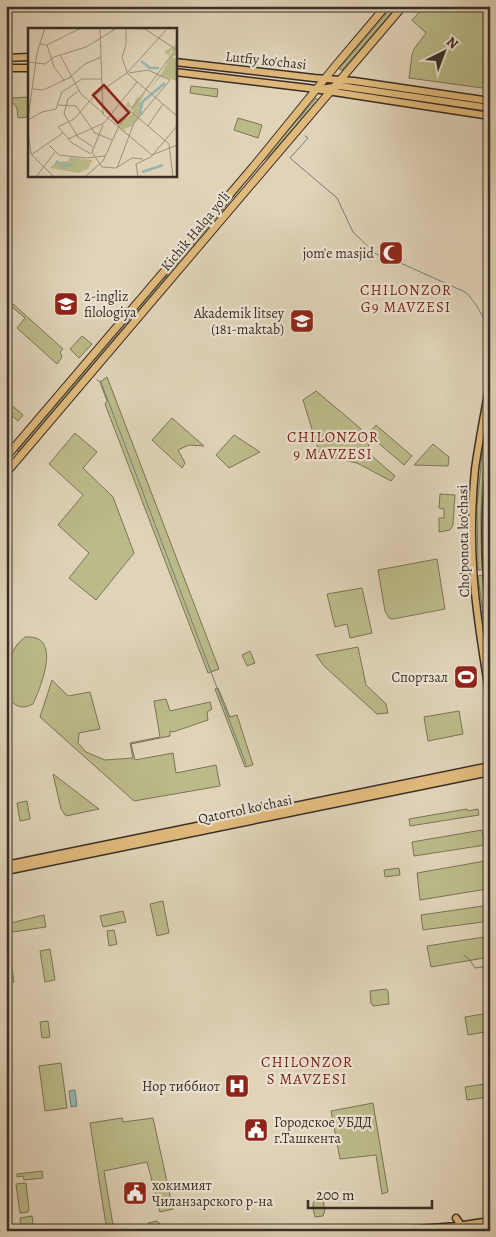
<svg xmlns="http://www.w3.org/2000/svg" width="496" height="1237" viewBox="0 0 496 1237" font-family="Alegreya,serif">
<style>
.green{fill:#bbba89;stroke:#7a7458}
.water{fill:#95b7b5;stroke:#70807c}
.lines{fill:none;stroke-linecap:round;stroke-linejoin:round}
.stream{stroke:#70807c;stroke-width:1}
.major-casing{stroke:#392e26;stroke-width:9}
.highway-casing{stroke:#392e26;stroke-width:9}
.major{stroke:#e0ba7c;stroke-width:6}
.highway{stroke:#e0ba7c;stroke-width:7}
.labels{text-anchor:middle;stroke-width:4.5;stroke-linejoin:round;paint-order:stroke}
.street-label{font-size:14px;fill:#392e26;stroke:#ebe2d1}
.poi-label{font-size:14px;fill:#392e26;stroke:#ebe2d1;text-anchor:end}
.neighbourhood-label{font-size:15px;letter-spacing:1px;fill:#7a1f14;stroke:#ebe2d1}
.inset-river{fill:none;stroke:#95b7b5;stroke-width:2.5}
.inset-road{fill:none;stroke:#9d917e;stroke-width:1}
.view{fill:#8f2418;fill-opacity:0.15;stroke:#8f2418;stroke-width:2.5}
.inset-edge{fill:none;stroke:#392e26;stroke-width:2.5}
</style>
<rect width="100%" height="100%" fill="#e0d3b8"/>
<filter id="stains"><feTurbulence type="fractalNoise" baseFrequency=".004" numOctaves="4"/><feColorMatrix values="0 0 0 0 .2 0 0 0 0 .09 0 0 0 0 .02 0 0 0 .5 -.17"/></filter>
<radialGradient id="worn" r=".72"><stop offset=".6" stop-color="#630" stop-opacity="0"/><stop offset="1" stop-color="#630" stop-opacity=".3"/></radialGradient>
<path class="green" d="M393 6H397L342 70 339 69Z
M425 6H490V89L409 78 412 55 414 49 426 33 412 20Z
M191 86 218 89 217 97 190 93Z
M29 97V117L18 118 17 108 12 102V98Z
M316 98 318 100 269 156 263 161H262Z
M238 118 262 125 258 138 234 130Z
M254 170 232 199 18 452 17 451Z
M13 304 63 349 60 352 62 357 57 364 17 328 25 318 11 306Z
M82 336 92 344 79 358 70 349Z
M107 377 219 669 208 673 105 404 107 401 100 382Z
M316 391 360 428 369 445 366 451 395 476 391 481 357 463 320 455 303 400Z
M9 403 23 415 18 421 10 414Z
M490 408C490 431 485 454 483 477 480 508 481 539 482 570H478L477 506 483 444Z
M172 418 204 446 189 445 178 450 185 463 182 468 152 440Z
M376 425 412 456 404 465 368 434Z
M75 433 97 452 83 468 113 497 134 553 96 600 69 578 89 553 58 525 83 495 49 464Z
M234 435 260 452 229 468 216 455Z
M433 444 449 457 448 466 414 465Z
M440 494 455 495 453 525 450 530 439 532V518H444V509L439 508Z
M437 559 445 609 393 619 389 618 385 611 378 570Z
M482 575 484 595 490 641V668L478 576Z
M362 588 372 633 350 638 347 624 335 627 327 594Z
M25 637C63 634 41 686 33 704 23 709 17 708 9 699 8 676 4 653 25 637Z
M358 647 366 685 386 704 388 713 377 714 324 666 316 655Z
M250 651 255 663 247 666 242 655Z
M52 680 68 696 90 692 100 729 79 733 78 743 86 752 105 760 133 758 130 743 160 737 154 701 166 699 170 711 210 702 212 709 207 712 208 720 173 732 170 731V736L131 744 135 760 173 753 176 773 216 765 220 786 134 801 40 717Z
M218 688 230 717 237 715 253 765 245 767 215 689Z
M459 711 463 734 428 741 424 717Z
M53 774 99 809 66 816 61 809Z
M27 801 30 819 20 821 17 803Z
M467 809 468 811 478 809 479 815 410 826 409 819Z
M482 830 485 845 414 856 412 842Z
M490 851V898L487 889 420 900 417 873 485 861 484 852Z
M399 868 400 875 385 877 384 870Z
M163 901 169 933 157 936 150 904Z
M490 905V921L423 930 421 915Z
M123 911 126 922 103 927 100 916Z
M44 915 46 927 6 933V924Z
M114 930 117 944 109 946 107 931Z
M490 936V957L431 967 427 946Z
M6 939H8L14 982 6 983Z
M50 949 55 980 45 982 40 951Z
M386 989 388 991 389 1004 373 1006 371 1003 370 991Z
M489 1013 490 1014V1031L468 1035 465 1017Z
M48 1021 50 1037 42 1038 40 1022Z
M61 1063 67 1108 45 1111 39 1066Z
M485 1084 487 1097 467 1100 465 1087Z
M373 1103 388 1192 382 1194 376 1155 340 1159 331 1111Z
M122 1118 123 1122 153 1118 173 1209 160 1212 147 1162 104 1171 113 1225 112 1231H107L90 1123Z
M42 1171 43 1178 24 1180 23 1176 17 1177V1174Z
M26 1183 29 1210 28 1212 20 1213 16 1184Z
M317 1199 323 1200 325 1210 323 1216 315 1217C314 1211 310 1202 317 1199Z
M32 1216 34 1231H21L20 1218Z
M157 1221 167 1231H150L148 1223Z"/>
<path class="water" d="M75 1090 77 1106 71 1107 69 1091Z"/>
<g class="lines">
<path class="stream" d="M300 118 306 110
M305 136 308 138 290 158 337 198 353 232 376 254 405 265 465 292C477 302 482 317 490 330
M97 380 101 382 246 764
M464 955 469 959 475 968 490 966"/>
<defs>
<path id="major" d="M6 58 29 57
M175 62 314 78 354 81 490 101
M6 68H29
M175 72 308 88 490 116
M320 89 340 86 490 108
M490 382C485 411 479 440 475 469 472 501 471 535 473 567 475 612 484 656 490 700
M490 461C484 510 484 559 490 608
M6 865 490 766
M6 871 490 772
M456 1218 459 1222 457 1226
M391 1231 457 1226 490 1221
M484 1231 490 1230"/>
<path id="highway" d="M6 457 253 167 336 65 386 6
M6 473 403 6"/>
</defs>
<use href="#major" class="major-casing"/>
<use href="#highway" class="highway-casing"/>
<use href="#major" class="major"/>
<use href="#highway" class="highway"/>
</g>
<defs>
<symbol id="mosque-square" viewBox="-11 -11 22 22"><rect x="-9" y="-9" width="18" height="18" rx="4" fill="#8f2418" stroke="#ebe2d1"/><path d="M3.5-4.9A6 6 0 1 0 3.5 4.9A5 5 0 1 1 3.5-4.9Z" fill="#fff"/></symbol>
<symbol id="university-square" viewBox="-11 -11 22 22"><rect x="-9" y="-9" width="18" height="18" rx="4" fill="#8f2418" stroke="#ebe2d1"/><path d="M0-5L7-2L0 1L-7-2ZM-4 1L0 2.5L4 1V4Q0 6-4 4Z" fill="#fff"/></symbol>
<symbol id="stadium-square" viewBox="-11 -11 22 22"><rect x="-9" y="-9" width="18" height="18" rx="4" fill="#8f2418" stroke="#ebe2d1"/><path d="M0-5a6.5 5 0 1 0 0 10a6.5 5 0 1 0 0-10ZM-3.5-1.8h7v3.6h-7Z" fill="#fff"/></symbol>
<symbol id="hospital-square" viewBox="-11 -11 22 22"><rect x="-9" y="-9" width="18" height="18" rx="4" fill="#8f2418" stroke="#ebe2d1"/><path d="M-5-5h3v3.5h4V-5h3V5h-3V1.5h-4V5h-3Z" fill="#fff"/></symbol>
<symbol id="civic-square" viewBox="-11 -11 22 22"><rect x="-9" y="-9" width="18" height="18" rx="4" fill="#8f2418" stroke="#ebe2d1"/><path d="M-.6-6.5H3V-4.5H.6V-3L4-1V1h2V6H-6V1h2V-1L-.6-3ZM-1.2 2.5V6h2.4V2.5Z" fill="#fff"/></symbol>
</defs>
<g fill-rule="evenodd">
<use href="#mosque-square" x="377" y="239" width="28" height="28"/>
<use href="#university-square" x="52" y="290" width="28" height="28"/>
<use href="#university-square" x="288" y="307" width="28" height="28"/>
<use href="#stadium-square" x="452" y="663" width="28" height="28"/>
<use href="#hospital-square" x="223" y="1072" width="28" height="28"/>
<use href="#civic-square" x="242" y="1116" width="28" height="28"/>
<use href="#civic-square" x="121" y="1179" width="28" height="28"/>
</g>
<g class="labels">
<g class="street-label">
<text transform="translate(266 60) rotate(6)" y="5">Lutfiy ko'chasi</text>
<text transform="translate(195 231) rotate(-50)" y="5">Kichik Halqa yo'li</text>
<text transform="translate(463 541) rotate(-91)" y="5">Cho'ponota ko'chasi</text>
<text transform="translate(245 809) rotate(-12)" y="5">Qatortol ko'chasi</text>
</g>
<g class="poi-label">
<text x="374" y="258">jom'e masjid</text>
<text x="84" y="301" text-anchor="start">2-ingliz<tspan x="84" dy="16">filologiya</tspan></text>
<text x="284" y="318">Akademik litsey<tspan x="284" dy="16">(181-maktab)</tspan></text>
<text x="448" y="682">Спортзал</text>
<text x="220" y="1091">Нор тиббиот</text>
<text x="274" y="1127" text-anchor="start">Городское УБДД<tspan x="274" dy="16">г.Ташкента</tspan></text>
<text x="152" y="1190" text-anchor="start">хокимият<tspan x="152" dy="16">Чиланзарского р-на</tspan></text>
</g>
<g class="neighbourhood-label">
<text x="406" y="295">CHILONZOR<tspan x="406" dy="17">G9 MAVZESI</tspan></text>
<text x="333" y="442">CHILONZOR<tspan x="333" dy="17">9 MAVZESI</tspan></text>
<text x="307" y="1067">CHILONZOR<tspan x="307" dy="17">S MAVZESI</tspan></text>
</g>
</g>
<g transform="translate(28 28)">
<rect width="149" height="149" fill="#e0d3b8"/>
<path d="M149 1V27L145 28 146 31 149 29V53L133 48 120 63 135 43 145 24 142 22V28L136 24 147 17ZM119 63 111 74H116L113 86 116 84 104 98 94 102H99L96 104 100 108 91 100 93 93 89 90 95 91 104 86 105 81 98 78 100 73 104 79 109 69 111 71ZM41 129 64 132 65 131 60 141 50 145 22 140 28 134 41 133Z" fill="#bbba89"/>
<path class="inset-river" d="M113 33 122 40H131M112 86 114 74 137 55M28 133 35 138 45 136M114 144 135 137"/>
<path class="inset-road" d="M72 0 75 86 124 127 149 117M98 0V16L94 30 100 46 149 88M12 16 19 17 53 0M19 17 26 39 36 52M32 27 53 66 76 86M0 34 17 36 26 29 58 19 89 0 117 1 149 22M100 44 140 0M101 45 120 42 142 52M41 50 57 36 73 29M79 59 87 70 141 116 145 149M5 61 15 62 43 49M50 63 40 71 36 86 50 109 65 119M29 77 48 78 67 105 84 112M0 91 9 25 17 0M0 92 14 84 28 81 34 64 54 51H74M75 97 64 124 74 139 88 140 104 130 115 131M120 98 135 76M0 102 3 126 26 149M40 111 76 95 109 54M21 117 31 127 58 130 77 128M63 126 44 115 30 99 46 91 67 67 99 45M3 127 35 105M89 140 106 95 142 52M8 149 27 124M57 149 75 133 91 98 145 25M110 149 108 136 123 129 149 98"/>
<path class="view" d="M76 57 101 85 90 95 65 67Z"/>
<rect width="149" height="149" class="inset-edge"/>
</g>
<rect width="496" height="1237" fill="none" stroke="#e0d3b8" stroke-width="25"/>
<rect x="8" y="8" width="481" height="1222" fill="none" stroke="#392e26" stroke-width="2.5"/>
<rect x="12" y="12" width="471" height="1212" fill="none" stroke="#392e26"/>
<g transform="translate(444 52) rotate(42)" stroke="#ebe2d1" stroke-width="4" paint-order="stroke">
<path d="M0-4L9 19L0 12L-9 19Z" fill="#392e26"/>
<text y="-8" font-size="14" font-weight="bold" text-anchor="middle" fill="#392e26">N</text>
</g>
<path d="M308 1200v8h124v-8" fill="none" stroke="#392e26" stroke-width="2.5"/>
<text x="316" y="1200" font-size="15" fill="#392e26" stroke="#ebe2d1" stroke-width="4" paint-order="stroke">200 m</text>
<rect width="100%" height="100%" filter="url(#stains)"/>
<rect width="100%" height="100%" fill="url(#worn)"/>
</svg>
